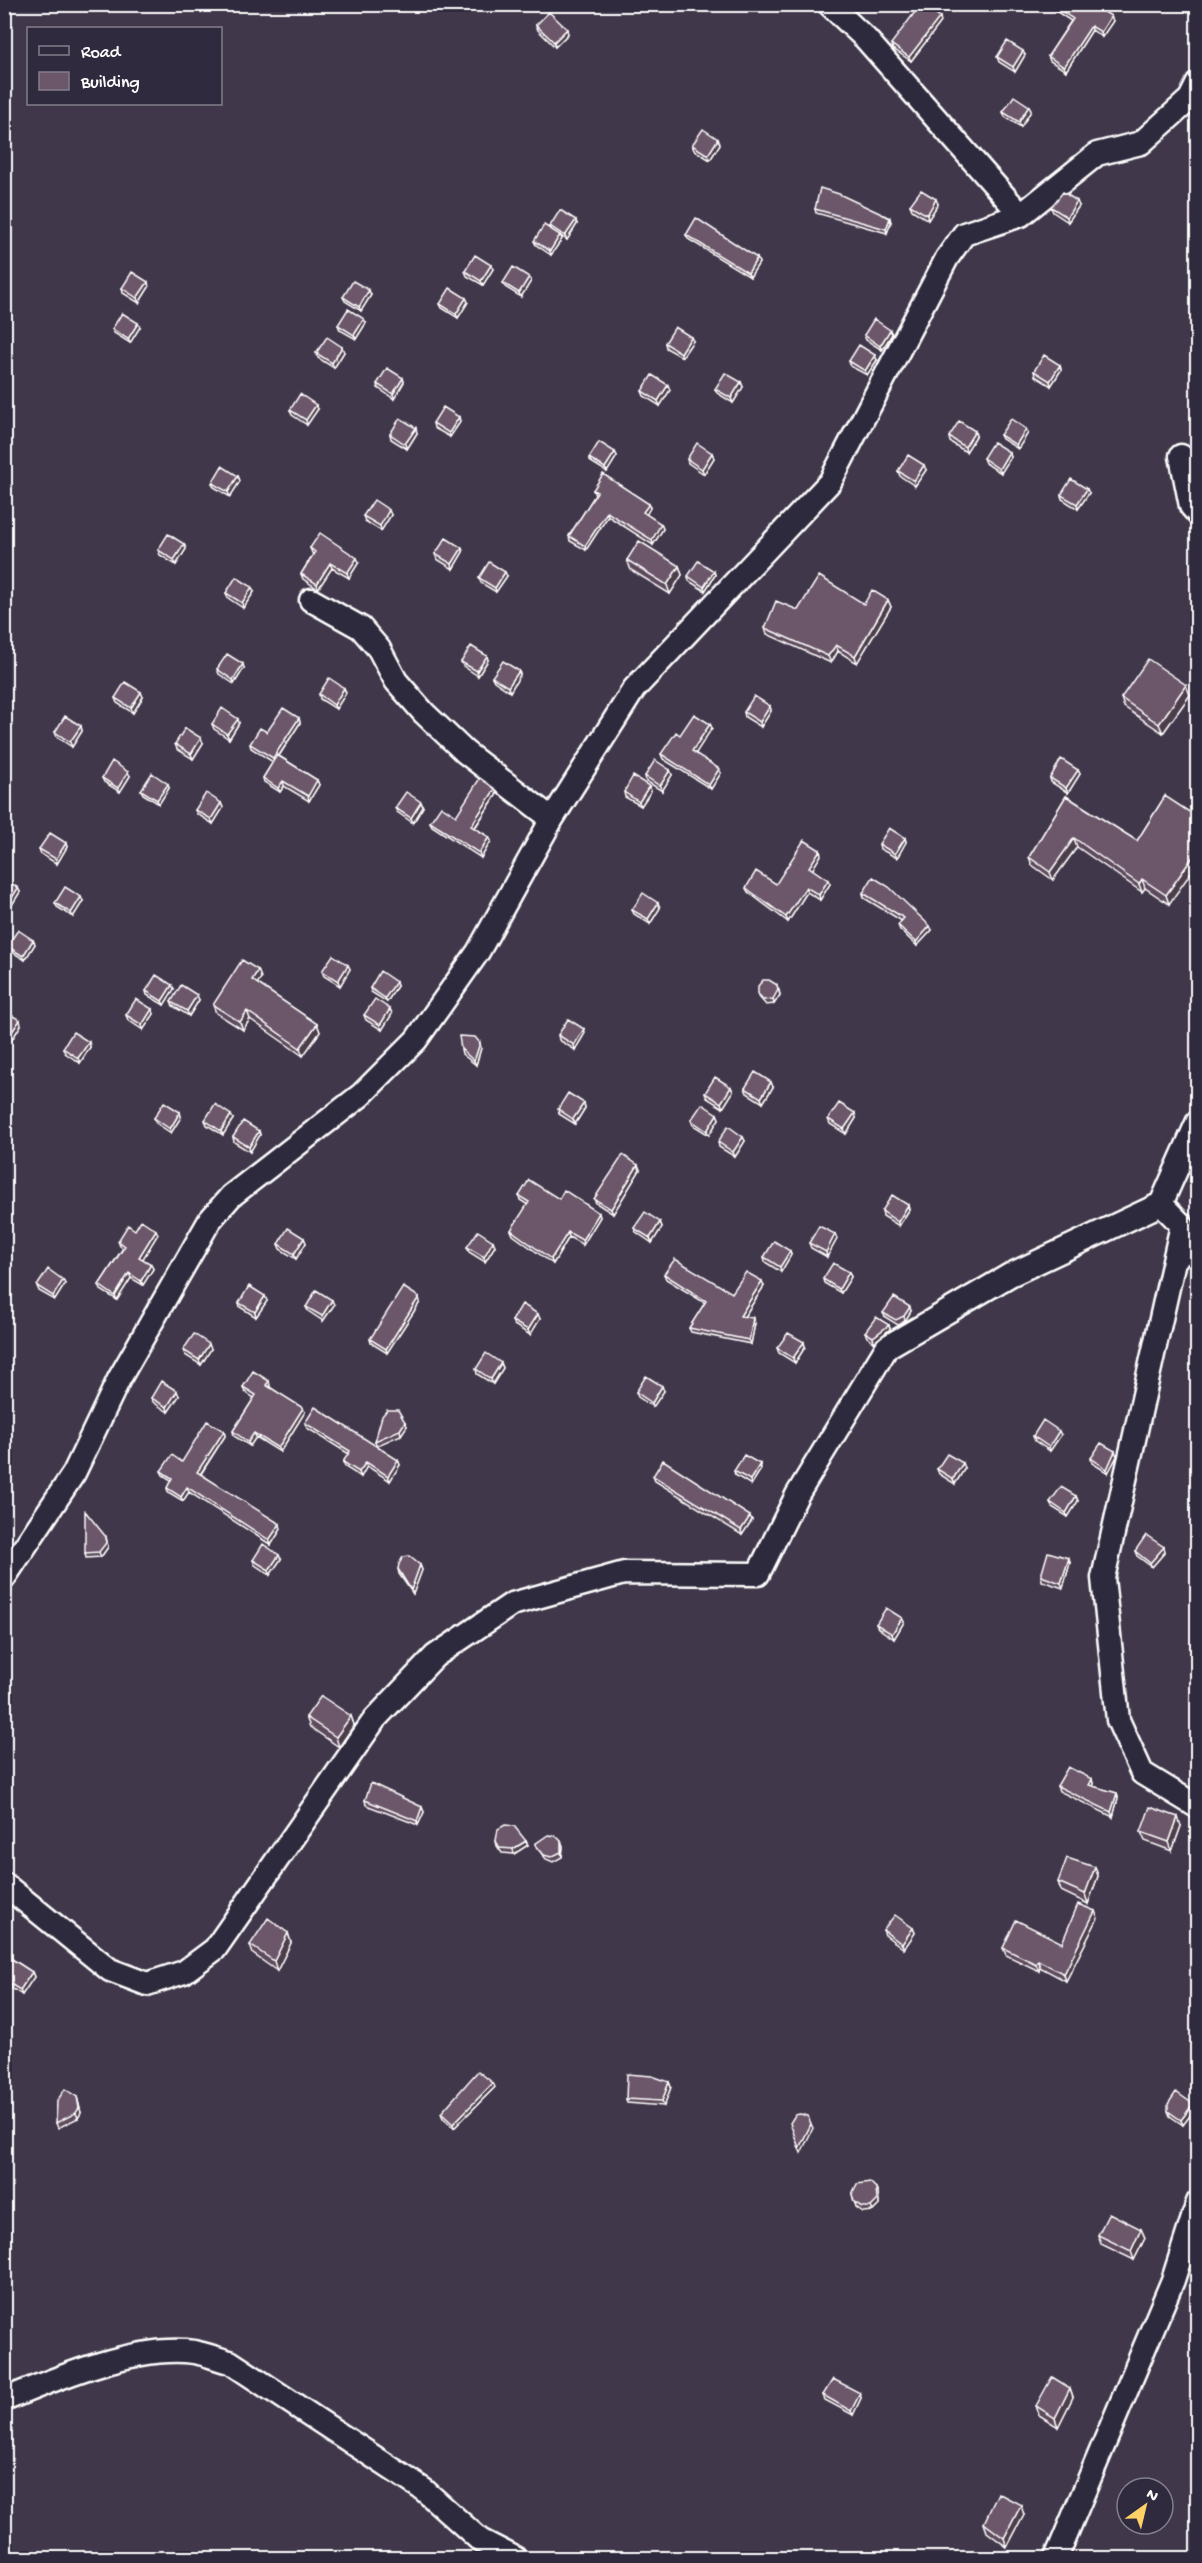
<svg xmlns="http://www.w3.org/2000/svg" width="1202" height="2563" viewBox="0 0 1202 2563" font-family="'Gochi Hand',sans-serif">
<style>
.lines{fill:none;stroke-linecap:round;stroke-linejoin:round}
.street-casing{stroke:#fff;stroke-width:27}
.street{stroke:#2f2a3d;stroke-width:22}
.wall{fill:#5d4a5b;stroke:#fff;stroke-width:1.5}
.shaded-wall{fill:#4c3c4a;stroke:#fff;stroke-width:1.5}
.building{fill:#6c566a;stroke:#fff;stroke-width:1.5}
</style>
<rect width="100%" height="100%" fill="#41374a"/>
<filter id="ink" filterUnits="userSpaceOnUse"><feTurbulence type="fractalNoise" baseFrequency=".0167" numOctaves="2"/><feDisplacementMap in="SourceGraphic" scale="12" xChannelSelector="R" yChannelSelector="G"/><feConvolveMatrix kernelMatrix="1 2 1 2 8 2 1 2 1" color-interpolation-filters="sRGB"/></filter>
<g filter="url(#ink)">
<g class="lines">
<defs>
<path id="street" d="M829 4 866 39 1021 215
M1181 456 1191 506 1198 514
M311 600 361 628 379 649 396 681 424 713 465 752 552 819
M1198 1121 1161 1204 1182 1225 1103 1578 1118 1720 1142 1773 1198 1807
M1174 1260 1198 1240
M4 1578 74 1473 119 1379 210 1220 231 1196 361 1095 416 1040 478 952 552 819 634 689 830 482 947 258 964 234 1021 215 1097 154 1141 143 1190 99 1198 83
M4 1884 110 1970 147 1984 184 1972 215 1949 375 1719 435 1656 512 1604 624 1573 758 1574 797 1495 887 1347 1010 1275 1161 1204
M4 2400C57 2378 137 2344 194 2352 206 2354 218 2359 230 2362L424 2490 480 2540 515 2558
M1056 2558 1173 2280 1198 2202"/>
</defs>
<use href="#street" class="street-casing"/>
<use href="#street" class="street"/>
</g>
<path class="wall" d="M1045 4H1086L1113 21 1102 37 1092 30 1066 71 1050 61 1048 56 1071 21Z
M941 22 911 61 893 49 891 44Z
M536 25 568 34 555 47 538 30Z
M1025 55 1015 72 999 62 997 57Z
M1029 106 1031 111 1021 127 1005 117 1003 112Z
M718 139 720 144 710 160 694 150 692 145Z
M938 204 928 220 912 210 910 205Z
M1079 206 1068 222 1053 212 1051 207Z
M815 209 891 222 887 233 816 213Z
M577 224 567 240 561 236 562 239 551 255 536 245 534 241 551 229 550 226Z
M686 235 757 258 759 263 750 277 688 239Z
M491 265 493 269 483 285 467 276 465 271Z
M529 277 531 281 521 297 505 287 503 283Z
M149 287 139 303 123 293 122 288Z
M371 295 361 311 345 301 343 297Z
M466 298 468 302 458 318 442 308 440 304Z
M366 323 356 339 340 330 338 325Z
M140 327 130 343 114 333 112 329Z
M892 334 882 350 866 340 864 335Z
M693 341 682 357 666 348 665 343Z
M344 352 334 368 318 358 316 353Z
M877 360 867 375 850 366 849 361Z
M1060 365 1061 370 1051 386 1035 376 1034 371Z
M403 378 404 382 394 399 378 388 377 384Z
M741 382 743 387 733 403 717 393 715 389Z
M670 390 660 406 644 396 642 391Z
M318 409 307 425 292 415 290 410Z
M459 417 460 422 450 437 434 428 433 423Z
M1026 429 1028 433 1018 449 1002 439 1000 435Z
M417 433 407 449 391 439 390 434Z
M976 436 966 452 950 442 949 437Z
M615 452 617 456 607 472 591 462 589 458Z
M1009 452 1011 457 1001 473 985 463 983 458Z
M712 453 714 458 704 474 688 463 687 459Z
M926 470 915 486 900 476 898 471Z
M238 476 240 481 230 497 214 487 212 483Z
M593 490 649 504 650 508 646 514 661 524 663 529 653 545 608 516 586 550 570 541 569 536 595 495Z
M1089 493 1078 509 1062 499 1061 495Z
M391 515 381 531 365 521 363 516Z
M184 544 186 549 176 565 160 555 158 550Z
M310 548 359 562 349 578 332 568 318 589 303 579 301 574 313 554 312 553Z
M462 548 463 552 453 569 437 559 435 554Z
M627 560 679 566 682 575 670 594 631 570Z
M714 571 715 575 705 591 689 581 688 576Z
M507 576 496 592 481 583 479 578Z
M254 592 243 608 228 598 226 593Z
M888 600 891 607 857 663 838 651 831 663 767 634 765 628 798 610 864 604Z
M488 660 478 676 463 666 461 662Z
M244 668 234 684 219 674 217 669Z
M519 671 520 675 510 692 494 681 492 677Z
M344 688 346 693 336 709 320 699 319 694Z
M1190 695 1163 733 1124 707 1121 698Z
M143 697 133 713 117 703 115 698Z
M770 706 771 711 761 727 745 717 744 712Z
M299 718 300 723 279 756 317 780 319 785 309 801 284 786 280 792 264 782 263 778 273 762 251 748 250 744 267 732Z
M239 723 229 739 214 729 212 724Z
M710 724 712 728 695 753 719 769 721 773 711 789 663 759 661 754 680 735Z
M81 726 82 731 72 747 57 737 55 732Z
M203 743 193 759 177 749 175 744Z
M670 770 672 775 662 791 646 781 645 776Z
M1078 770 1080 774 1068 793 1051 782 1050 778Z
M130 776 120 792 104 782 102 778Z
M649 786 651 791 641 806 625 797 624 792Z
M169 788 159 804 143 794 141 790Z
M495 789 497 794 475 828 489 837 491 841 481 858 432 826 430 822 456 816Z
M1066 796 1137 841 1165 796 1169 904 1145 888 1142 892 1077 847 1053 880 1032 865 1029 857Z
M421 802 423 807 413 823 397 812 395 808Z
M221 803 223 808 213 824 197 814 195 810Z
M905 838 906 842 897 858 880 849 879 844Z
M66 843 67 847 57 864 41 854 39 849Z
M821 855 812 869 830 884 820 900 807 892 788 922 748 892 746 888 776 884Z
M4 879 18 888 20 892 10 908 4 905Z
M863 893 932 930 917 946 900 930 898 925 902 921 864 898Z
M83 901 73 917 57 907 55 903Z
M658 903 660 908 650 924 634 914 632 910Z
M33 940 35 944 25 960 9 950 7 946Z
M348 965 350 969 340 986 324 976 322 971Z
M258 970 261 978 257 983 317 1024 320 1032 303 1056 250 1019 243 1030 216 1013 213 1005Z
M397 986 387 1002 371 992 370 988Z
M174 989 164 1005 147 995 146 991Z
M779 990 780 995 774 1004 766 1005 760 998 758 994Z
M199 1000 189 1016 173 1006 171 1002Z
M152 1009 154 1014 143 1030 128 1020 126 1015Z
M390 1009 392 1014 382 1030 366 1020 364 1015Z
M4 1011 21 1025 11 1041 4 1037Z
M584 1029 585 1033 575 1050 559 1040 558 1035Z
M90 1047 80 1063 65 1053 63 1048Z
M481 1048 476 1065 462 1054 461 1049Z
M731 1087 733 1092 723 1108 707 1098 705 1093Z
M773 1087 763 1103 747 1093 745 1088Z
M584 1103 585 1108 575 1124 559 1114 558 1109Z
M180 1112 181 1117 171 1133 156 1123 154 1118Z
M717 1114 719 1119 709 1135 693 1125 691 1120Z
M856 1118 846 1134 830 1124 828 1119Z
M233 1119 223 1135 207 1125 205 1120Z
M259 1131 260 1135 250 1152 234 1142 233 1137Z
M743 1137 745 1141 735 1157 719 1147 718 1142Z
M638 1165 640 1170 613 1214 596 1203 594 1199Z
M519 1196 559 1199 600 1217 583 1245 569 1237 553 1264 513 1235 511 1230 528 1205 520 1200Z
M908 1205 909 1210 899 1226 883 1216 882 1211Z
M660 1222 662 1227 652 1243 636 1232 634 1228Z
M135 1230 158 1234 142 1259 151 1264 153 1269 143 1285 131 1278 117 1300 101 1290 99 1285 123 1248 120 1246 118 1241Z
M835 1234 837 1239 827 1257 811 1248 809 1243Z
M304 1238 306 1243 296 1259 280 1249 278 1244Z
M493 1241 495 1246 485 1262 469 1252 467 1247Z
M790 1251 791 1255 781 1272 765 1262 764 1257Z
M849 1272 851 1277 841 1293 824 1283 823 1279Z
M664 1274 732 1293 764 1286 744 1317 755 1323 751 1344 691 1332 689 1328 705 1303 666 1279Z
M63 1280 65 1284 55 1300 39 1291 37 1286Z
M267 1301 256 1317 240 1307 239 1303Z
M420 1302 387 1353 371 1343 370 1339Z
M334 1305 323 1321 308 1311 306 1307Z
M911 1311 905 1321 898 1325 885 1317 883 1313Z
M540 1319 530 1335 514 1325 512 1321Z
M889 1325 890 1329 874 1342 867 1337 865 1332Z
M804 1342 805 1347 795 1363 779 1353 777 1348Z
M211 1349 201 1365 185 1355 183 1350Z
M501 1363 503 1368 493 1384 477 1374 476 1369Z
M269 1381 270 1386V1387L305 1412 280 1452 256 1437 250 1446 234 1436 233 1431 254 1398 245 1392 243 1387Z
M664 1391 653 1407 638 1397 636 1392Z
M179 1396 168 1412 153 1402 151 1398Z
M405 1422 407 1426 401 1435 376 1446 375 1441Z
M305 1423 398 1460 400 1465 390 1481 367 1466 361 1477 345 1467 343 1462 349 1454 307 1428Z
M224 1431 225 1436 201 1474 281 1529 271 1545 189 1492 183 1501 168 1492 167 1488 171 1480 163 1475 161 1471 182 1462Z
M1061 1435 1050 1451 1035 1441 1033 1436Z
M1117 1456 1108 1473 1092 1463 1091 1458Z
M760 1464 761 1469 751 1485 735 1475 734 1471Z
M965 1468 955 1484 939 1474 937 1469Z
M653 1476 752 1520 742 1535 655 1481Z
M1076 1496 1078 1501 1068 1517 1052 1507 1050 1502Z
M106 1537 108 1547 101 1557 86 1558 85 1553Z
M1164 1547 1165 1552 1152 1567 1137 1556 1135 1551Z
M281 1559 270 1575 255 1565 253 1560Z
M1070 1563 1063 1588 1042 1581 1041 1576Z
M420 1565 422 1570 413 1594 399 1574 398 1569Z
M902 1618 904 1622 894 1639 878 1628 876 1624Z
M351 1716 354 1725 339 1747 310 1727 306 1717Z
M1092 1779 1093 1784 1092 1786 1117 1793 1118 1798 1113 1817 1059 1791 1057 1786Z
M365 1800 424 1812 418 1825 366 1805Z
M1181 1826 1172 1851 1145 1841 1141 1832Z
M496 1841H526L528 1845 514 1854 502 1853 497 1846Z
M561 1841 563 1846 562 1857 553 1862 546 1859 537 1848 535 1844Z
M1095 1867 1098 1876 1088 1904 1061 1891 1058 1882Z
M1098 1918 1066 1981 1040 1967 1039 1971 1006 1955 1003 1948 1062 1943Z
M913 1928 915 1933 904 1949 885 1935 883 1930Z
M288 1933 291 1943 277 1971 253 1954 250 1945Z
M4 1954 32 1972 34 1977 22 1995 4 1983Z
M669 2082 671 2087 664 2106 627 2103 626 2099Z
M495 2087 454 2128 443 2118 441 2113Z
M77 2097 81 2113 78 2118 58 2128 56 2123Z
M1195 2109 1183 2125 1170 2116 1168 2111Z
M878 2192 879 2205 873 2211 863 2212 856 2207 852 2194Z
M1141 2229 1145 2238 1134 2260 1101 2244 1098 2235Z
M1070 2388 1073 2397 1058 2427 1039 2415 1036 2406Z
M823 2395 861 2398 853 2415 825 2400Z
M1024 2515 1007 2547 987 2532 984 2523Z"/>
<path class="shaded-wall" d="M1111 16 1113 21 1102 37 1101 32Z
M940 17 941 22 911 61 909 57Z
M1091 26 1092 30 1066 71 1064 67Z
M567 29 568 34 555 47 554 42Z
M1023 51 1025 55 1015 72 1013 67Z
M1029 106 1031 111 1021 127 1019 122Z
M718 139 720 144 710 160 708 155Z
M936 199 938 204 928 220 927 215Z
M1077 201 1079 206 1068 222 1067 217Z
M890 218 891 222 887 233 886 229Z
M576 220 577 224 567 240 565 236Z
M560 235 562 239 551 255 550 251Z
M757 258 759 263 750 277 748 273Z
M491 265 493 269 483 285 481 281Z
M529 277 531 281 521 297 519 293Z
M148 282 149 287 139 303 137 298Z
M369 290 371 295 361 311 359 307Z
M466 298 468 302 458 318 456 314Z
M364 319 366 323 356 339 354 335Z
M138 323 140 327 130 343 128 339Z
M890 330 892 334 882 350 880 346Z
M691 337 693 341 682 357 681 353Z
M342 347 344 352 334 368 332 363Z
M875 355 877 360 867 375 865 371Z
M1060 365 1061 370 1051 386 1050 381Z
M403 378 404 382 394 399 393 394Z
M741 382 743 387 733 403 731 398Z
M668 385 670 390 660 406 658 401Z
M316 405 318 409 307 425 306 420Z
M459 417 460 422 450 437 449 433Z
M416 428 417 433 407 449 405 444Z
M1026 429 1028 433 1018 449 1016 445Z
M975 431 976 436 966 452 965 447Z
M615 452 617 456 607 472 605 468Z
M1009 452 1011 457 1001 473 999 469Z
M712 453 714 458 704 474 702 469Z
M924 465 926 470 915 486 914 481Z
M238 476 240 481 230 497 228 492Z
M1087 489 1089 493 1078 509 1077 504Z
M649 504 650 508 645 517 643 512Z
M389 510 391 515 381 531 380 526Z
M607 512 608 516 586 550 585 546Z
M661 524 663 529 653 545 652 540Z
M184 544 186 549 176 565 174 560Z
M462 548 463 552 453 569 452 564Z
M357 558 359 562 349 578 347 573Z
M330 563 332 568 318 589 317 584Z
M679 566 682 575 670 594 667 585Z
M714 571 715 575 705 591 704 587Z
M505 572 507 576 496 592 495 588Z
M252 587 254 592 243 608 242 603Z
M888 600 891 607 857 663 855 656Z
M836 645 838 651 831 663 828 656Z
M487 656 488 660 478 676 477 671Z
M243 664 244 668 234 684 233 680Z
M519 671 520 675 510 692 508 687Z
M1186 685 1190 695 1163 733 1159 724Z
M344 688 346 693 336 709 334 705Z
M141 692 143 697 133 713 131 708Z
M770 706 771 711 761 727 760 722Z
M299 718 300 723 274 763 273 758Z
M238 719 239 723 229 739 227 734Z
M710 724 712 728 694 756 692 751Z
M81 726 82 731 72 747 70 742Z
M201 738 203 743 193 759 191 754Z
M719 769 721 773 711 789 709 785Z
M670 770 672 775 662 791 660 786Z
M1078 770 1080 774 1068 793 1066 788Z
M128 772 130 776 120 792 118 788Z
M317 780 319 785 309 801 308 796Z
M283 781 284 786 280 792 278 788Z
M168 784 169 788 159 804 157 800Z
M649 786 651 791 641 806 639 802Z
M495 789 497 794 473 830 471 826Z
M421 802 423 807 413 823 411 818Z
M221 803 223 808 213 824 211 819Z
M489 837 491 841 481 858 479 853Z
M905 838 906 842 897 858 895 854Z
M1074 838 1077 847 1053 880 1050 872Z
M66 843 67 847 57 864 56 859Z
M820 850 821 855 811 872 809 867Z
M1197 851V864L1169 904 1166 895Z
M1142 879 1145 888 1142 892 1139 884Z
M828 880 830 884 820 900 819 895Z
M806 887 807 892 788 922 786 917Z
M18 888 20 892 10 908 8 904Z
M81 897 83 901 73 917 71 913Z
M658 903 660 908 650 924 648 919Z
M930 926 932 930 917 946 916 942Z
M33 940 35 944 25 960 23 956Z
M348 965 350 969 340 986 338 981Z
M258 970 261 978 255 987 252 980Z
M396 982 397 986 387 1002 385 998Z
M172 985 174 989 164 1005 162 1001Z
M777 985 780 995 774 1004 773 999Z
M197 995 199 1000 189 1016 187 1011Z
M152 1009 154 1014 143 1030 142 1025Z
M390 1009 392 1014 382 1030 380 1025Z
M247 1011 250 1019 243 1030 240 1022Z
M20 1020 21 1025 11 1041 9 1036Z
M317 1024 320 1032 303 1056 300 1048Z
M584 1029 585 1033 575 1050 574 1045Z
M89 1042 90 1047 80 1063 78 1058Z
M480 1043 481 1048 476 1065 474 1061Z
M771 1082 773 1087 763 1103 761 1098Z
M731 1087 733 1092 723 1108 721 1103Z
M584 1103 585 1108 575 1124 573 1119Z
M180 1112 181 1117 171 1133 170 1129Z
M855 1113 856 1118 846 1134 844 1129Z
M717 1114 719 1119 709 1135 707 1131Z
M231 1115 233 1119 223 1135 221 1131Z
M259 1131 260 1135 250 1152 249 1147Z
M743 1137 745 1141 735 1157 733 1152Z
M638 1165 640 1170 613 1214 611 1209Z
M908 1205 909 1210 899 1226 898 1222Z
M599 1213 600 1217 583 1245 582 1240Z
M660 1222 662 1227 652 1243 650 1238Z
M156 1230 158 1234 141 1262 139 1257Z
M568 1232 569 1237 553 1264 551 1259Z
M835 1234 837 1239 827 1257 826 1252Z
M304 1238 306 1243 296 1259 294 1254Z
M493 1241 495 1246 485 1262 484 1257Z
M790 1251 791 1255 781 1272 780 1267Z
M151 1264 153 1269 143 1285 141 1281Z
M849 1272 851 1277 841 1293 839 1289Z
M129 1273 131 1278 117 1300 115 1296Z
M63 1280 65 1284 55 1300 53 1296Z
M762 1281 764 1286 742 1320 740 1316Z
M265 1296 267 1301 256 1317 255 1312Z
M419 1297 420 1302 387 1353 386 1349Z
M332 1300 334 1305 323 1321 322 1316Z
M910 1307 911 1311 905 1321 904 1316Z
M538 1314 540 1319 530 1335 528 1330Z
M753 1318 755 1323 751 1344 749 1340Z
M889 1325 890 1329 874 1342 873 1337Z
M804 1342 805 1347 795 1363 793 1358Z
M209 1344 211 1349 201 1365 199 1360Z
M501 1363 503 1368 493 1384 491 1379Z
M662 1386 664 1391 653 1407 652 1403Z
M177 1391 179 1396 168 1412 167 1407Z
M303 1408 305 1412 280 1452 278 1448Z
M405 1422 407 1426 401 1435 400 1430Z
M224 1431 225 1436 199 1476 197 1472Z
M1059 1431 1061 1435 1050 1451 1049 1447Z
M254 1433 256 1437 250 1446 248 1442Z
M1115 1451 1117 1456 1108 1473 1107 1469Z
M398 1460 400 1465 390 1481 388 1476Z
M366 1462 367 1466 361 1477 359 1472Z
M963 1463 965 1468 955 1484 953 1479Z
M760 1464 761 1469 751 1485 750 1480Z
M187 1487 189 1492 183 1501 181 1497Z
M1076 1496 1078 1501 1068 1517 1066 1513Z
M750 1516 752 1520 742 1535 741 1530Z
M280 1524 281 1529 271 1545 269 1540Z
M106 1537 108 1547 101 1557 99 1552Z
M1164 1547 1165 1552 1152 1567 1150 1563Z
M279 1555 281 1559 270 1575 269 1570Z
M1069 1558 1070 1563 1063 1588 1061 1583Z
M420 1565 422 1570 413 1594 411 1590Z
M902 1618 904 1622 894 1639 892 1634Z
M351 1716 354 1725 339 1747 336 1737Z
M1092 1779 1093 1784 1090 1790 1089 1785Z
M1117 1793 1118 1798 1113 1817 1111 1812Z
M422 1807 424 1812 418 1825 417 1821Z
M1178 1817 1181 1826 1172 1851 1169 1842Z
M526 1841 528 1845 514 1854 513 1849Z
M561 1841 563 1846 562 1857 561 1852Z
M1095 1867 1098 1876 1088 1904 1085 1894Z
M1095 1911 1098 1918 1066 1981 1064 1974Z
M913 1928 915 1933 904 1949 902 1944Z
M288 1933 291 1943 277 1971 274 1961Z
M1038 1960 1040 1967 1039 1971 1036 1964Z
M32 1972 34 1977 22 1995 20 1990Z
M669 2082 671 2087 664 2106 662 2101Z
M493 2083 495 2087 454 2128 453 2124Z
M77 2097 81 2113 78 2118 76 2113Z
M1193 2104 1195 2109 1183 2125 1181 2120Z
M811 2124 813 2128 801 2153 799 2148Z
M876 2188 878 2192 879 2205 873 2211 871 2207Z
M1141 2229 1145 2238 1134 2260 1131 2251Z
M1070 2388 1073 2397 1058 2427 1055 2418Z
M860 2393 861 2398 853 2415 851 2411Z
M1021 2505 1024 2515 1007 2547 1004 2538Z"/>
<path class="building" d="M921 4H923L940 17 909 57 891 44Z
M1051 4H1086L1093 9 1095 6 1111 16 1101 32 1091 26 1064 67 1048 56 1073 19Z
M549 12 567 29 554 42 536 25Z
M1007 41 1023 51 1013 67 997 57Z
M1014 96 1029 106 1019 122 1003 112Z
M703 129 718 139 708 155 692 145Z
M820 188 839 194 890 218 886 229 815 209Z
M921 190 936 199 927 215 910 205Z
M1063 192 1077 201 1067 217 1051 207Z
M560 210 576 220 565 236 550 226Z
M696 218 757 258 748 273 686 235Z
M544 225 560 235 550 251 534 241Z
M475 255 491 265 481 281 465 271Z
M513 267 529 277 519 293 503 283Z
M132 272 148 282 137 298 122 288Z
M353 281 369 290 359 307 343 297Z
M450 288 466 298 456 314 440 304Z
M348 309 364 319 354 335 338 325Z
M122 313 138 323 128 339 112 329Z
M874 319 890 330 880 346 864 335Z
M675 327 691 337 681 353 665 343Z
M327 337 342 347 332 363 316 353Z
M859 345 875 355 865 371 849 361Z
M1044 355 1060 365 1050 381 1034 371Z
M387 368 403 378 393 394 377 384Z
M725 373 741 382 731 398 715 389Z
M652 375 668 385 658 401 642 391Z
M300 394 316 405 306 420 290 410Z
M443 407 459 417 449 433 433 423Z
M400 418 416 428 405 444 390 434Z
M1011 419 1026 429 1016 445 1000 435Z
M959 421 975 431 965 447 949 437Z
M599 442 615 452 605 468 589 458Z
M993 442 1009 452 999 469 983 458Z
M697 443 712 453 702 469 687 459Z
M908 455 924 465 914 481 898 471Z
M222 466 238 476 228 492 212 483Z
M603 474 649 504 643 512 661 524 652 540 607 512 585 546 569 536 597 492 593 490Z
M1071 479 1087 489 1077 504 1061 495Z
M374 500 389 510 380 526 363 516Z
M320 533 357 558 347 573 330 563 317 584 301 574 315 552 310 548Z
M168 534 184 544 174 560 158 550Z
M446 538 462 548 452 564 435 554Z
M639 541 679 566 667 585 627 560Z
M698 561 714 571 704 587 688 576Z
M489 562 505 572 495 588 479 578Z
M819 576 864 604 872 590 888 600 855 656 836 645 828 656 765 628 776 601 798 610Z
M236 577 252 587 242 603 226 593Z
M471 646 487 656 477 671 461 662Z
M227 654 243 664 233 680 217 669Z
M1148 659 1186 685 1159 724 1121 698Z
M503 661 519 671 508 687 492 677Z
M329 678 344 688 334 705 319 694Z
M125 682 141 692 131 708 115 698Z
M754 696 770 706 760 722 744 712Z
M222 708 238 719 227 734 212 724Z
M283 708 299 718 273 758 250 744 260 728 267 732Z
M694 714 710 724 692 751 719 769 709 785 661 754 676 732 680 735Z
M65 716 81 726 70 742 55 732Z
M185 728 201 738 191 754 175 744Z
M277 755 317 780 308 796 283 781 278 788 263 778Z
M1061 759 1078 770 1066 788 1050 778Z
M655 760 670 770 660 786 645 776Z
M112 761 128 772 118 788 102 778Z
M152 773 168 784 157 800 141 790Z
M633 776 649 786 639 802 624 792Z
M480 778 495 789 471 826 489 837 479 853 430 822 441 806 456 816Z
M406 792 421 802 411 818 395 808Z
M206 793 221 803 211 819 195 810Z
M1066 796 1137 841 1165 796 1197 817V851L1166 895 1142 879 1139 884 1074 838 1050 872 1029 857Z
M889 828 905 838 895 854 879 844Z
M50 833 66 843 56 859 39 849Z
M804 840 820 850 809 867 828 880 819 895 806 887 786 917 746 888 756 871 776 884Z
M873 877 889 887 930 926 916 942 898 925 904 918 863 893Z
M4 879 18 888 8 904 4 901Z
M65 887 81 897 71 913 55 903Z
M643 893 658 903 648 919 632 910Z
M18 930 33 940 23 956 7 946Z
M333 955 348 965 338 981 322 971Z
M242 960 258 970 252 980 317 1024 300 1048 247 1011 240 1022 213 1005Z
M380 971 396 982 385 998 370 988Z
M156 975 172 985 162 1001 146 991Z
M763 980H769L777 985 778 990 773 999 764 1000 758 994V986Z
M181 985 197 995 187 1011 171 1002Z
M136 999 152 1009 142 1025 126 1015Z
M375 999 390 1009 380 1025 364 1015Z
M4 1011 20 1020 9 1036 4 1033Z
M568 1019 584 1029 574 1045 558 1035Z
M73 1032 89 1042 78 1058 63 1048Z
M459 1036 475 1037 480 1043 474 1061 461 1049Z
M755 1072 771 1082 761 1098 745 1088Z
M715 1077 731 1087 721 1103 705 1093Z
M568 1093 584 1103 573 1119 558 1109Z
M164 1102 180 1112 170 1129 154 1118Z
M839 1103 855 1113 844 1129 828 1119Z
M215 1104 231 1115 221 1131 205 1120Z
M702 1104 717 1114 707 1131 691 1120Z
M243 1121 259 1131 249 1147 233 1137Z
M728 1126 743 1137 733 1152 718 1142Z
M623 1155 638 1165 611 1209 594 1199Z
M529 1180 559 1199 564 1190 599 1213 582 1240 568 1232 551 1259 511 1230 529 1202 519 1196Z
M892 1195 908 1205 898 1222 882 1211Z
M645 1212 660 1222 650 1238 634 1228Z
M141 1220 156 1230 139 1257 151 1264 141 1281 129 1273 115 1296 99 1285 125 1246 118 1241 128 1225 135 1230Z
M819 1226 835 1234 826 1252 809 1243Z
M288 1228 304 1238 294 1254 278 1244Z
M478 1231 493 1241 484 1257 467 1247Z
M774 1241 790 1251 780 1267 764 1257Z
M675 1259 732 1293 746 1272 762 1281 740 1316 753 1318 749 1340 689 1328 706 1301 664 1274Z
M833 1263 849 1272 839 1289 823 1279Z
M48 1269 63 1280 53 1296 37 1286Z
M249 1286 265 1296 255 1312 239 1303Z
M403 1287 419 1297 386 1349 370 1339Z
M316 1290 332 1300 322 1316 306 1307Z
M894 1297 910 1307 904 1316 896 1320 883 1313Z
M522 1304 538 1314 528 1330 512 1321Z
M876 1317 889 1325 873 1337 865 1332Z
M788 1333 804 1342 793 1358 777 1348Z
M194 1334 209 1344 199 1360 183 1350Z
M486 1353 501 1363 491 1379 476 1369Z
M253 1371 269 1381 266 1385 303 1408 278 1448 254 1433 248 1442 233 1431 256 1395 243 1387Z
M646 1376 662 1386 652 1403 636 1392Z
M161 1381 177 1391 167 1407 151 1398Z
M315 1407 398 1460 388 1476 366 1462 359 1472 343 1462 350 1451 305 1423Z
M387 1410H398L405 1422 400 1430 375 1441 382 1416Z
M1043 1420 1059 1431 1049 1447 1033 1436Z
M207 1421 224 1431 197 1472 280 1524 269 1540 187 1487 181 1497 167 1488 172 1478 161 1471 172 1455 182 1462Z
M1101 1443 1115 1451 1107 1469 1091 1458Z
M947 1454 963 1463 953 1479 937 1469Z
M744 1455 760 1464 750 1480 734 1471Z
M663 1460 750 1516 741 1530 653 1476Z
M1061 1487 1076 1496 1066 1513 1050 1502Z
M85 1511 106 1537V1543L99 1552 85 1553Z
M1146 1535 1164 1547 1150 1563 1135 1551Z
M263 1544 279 1555 269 1570 253 1560Z
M1048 1552 1069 1558 1061 1583 1041 1576Z
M409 1556 420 1565 411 1590 398 1569 399 1564 403 1557Z
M886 1608 902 1618 892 1634 876 1624Z
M321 1696 351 1716 336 1737 306 1717Z
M1068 1767 1092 1779 1089 1785 1117 1793 1111 1812 1057 1786Z
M371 1783 422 1807 417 1821 365 1800Z
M1150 1807 1178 1817 1169 1842 1141 1832Z
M505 1825 514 1826 526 1841 513 1849 500 1848 496 1841 498 1829Z
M548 1835 556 1836 561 1841V1852L551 1857 544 1855 535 1844Z
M1067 1858 1095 1867 1085 1894 1058 1882Z
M1078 1904 1095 1911 1064 1974 1038 1960 1036 1964 1003 1948 1016 1920 1062 1943Z
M895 1915 913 1928 902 1944 883 1930Z
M268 1918 288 1933 274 1961 250 1945Z
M4 1954 32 1972 20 1990 4 1980Z
M478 2071 493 2083 453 2124 441 2113Z
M627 2074 652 2076 669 2082 662 2101 626 2099Z
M65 2089 77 2097 79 2108 76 2113 56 2123 57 2101Z
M1176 2092 1193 2104 1181 2120 1168 2111V2104Z
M800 2114 808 2116 811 2124 799 2148 790 2123 795 2115Z
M870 2182 876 2188 877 2201 871 2207H862L854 2202 852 2194 857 2184Z
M1109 2213 1141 2229 1131 2251 1098 2235Z
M1052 2377 1070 2388 1055 2418 1036 2406Z
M833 2379 860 2393 851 2411 823 2395Z
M998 2493 1021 2505 1004 2538 984 2523Z"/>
</g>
<rect width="1202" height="2563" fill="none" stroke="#2f2a3d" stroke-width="24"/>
<rect x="12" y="12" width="1178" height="2539" fill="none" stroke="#fff" stroke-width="2" filter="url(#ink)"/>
<rect x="27" y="27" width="195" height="78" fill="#2f2a3d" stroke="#827f8b" stroke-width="1.5"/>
<rect x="39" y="46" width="30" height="9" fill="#2f2a3d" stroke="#827f8b" stroke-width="1.5"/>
<text x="81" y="57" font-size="18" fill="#ffffff">Road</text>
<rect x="39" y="72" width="30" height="18" fill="#6c566a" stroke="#827f8b" stroke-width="1.5"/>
<text x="81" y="87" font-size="18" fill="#ffffff">Building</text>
<g transform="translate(1145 2506) rotate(34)"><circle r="28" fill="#2f2a3d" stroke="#827f8b" stroke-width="1.5"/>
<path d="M0-4.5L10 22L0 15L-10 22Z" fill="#ffd166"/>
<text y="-9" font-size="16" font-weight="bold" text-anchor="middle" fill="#ffffff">N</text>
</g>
</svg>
